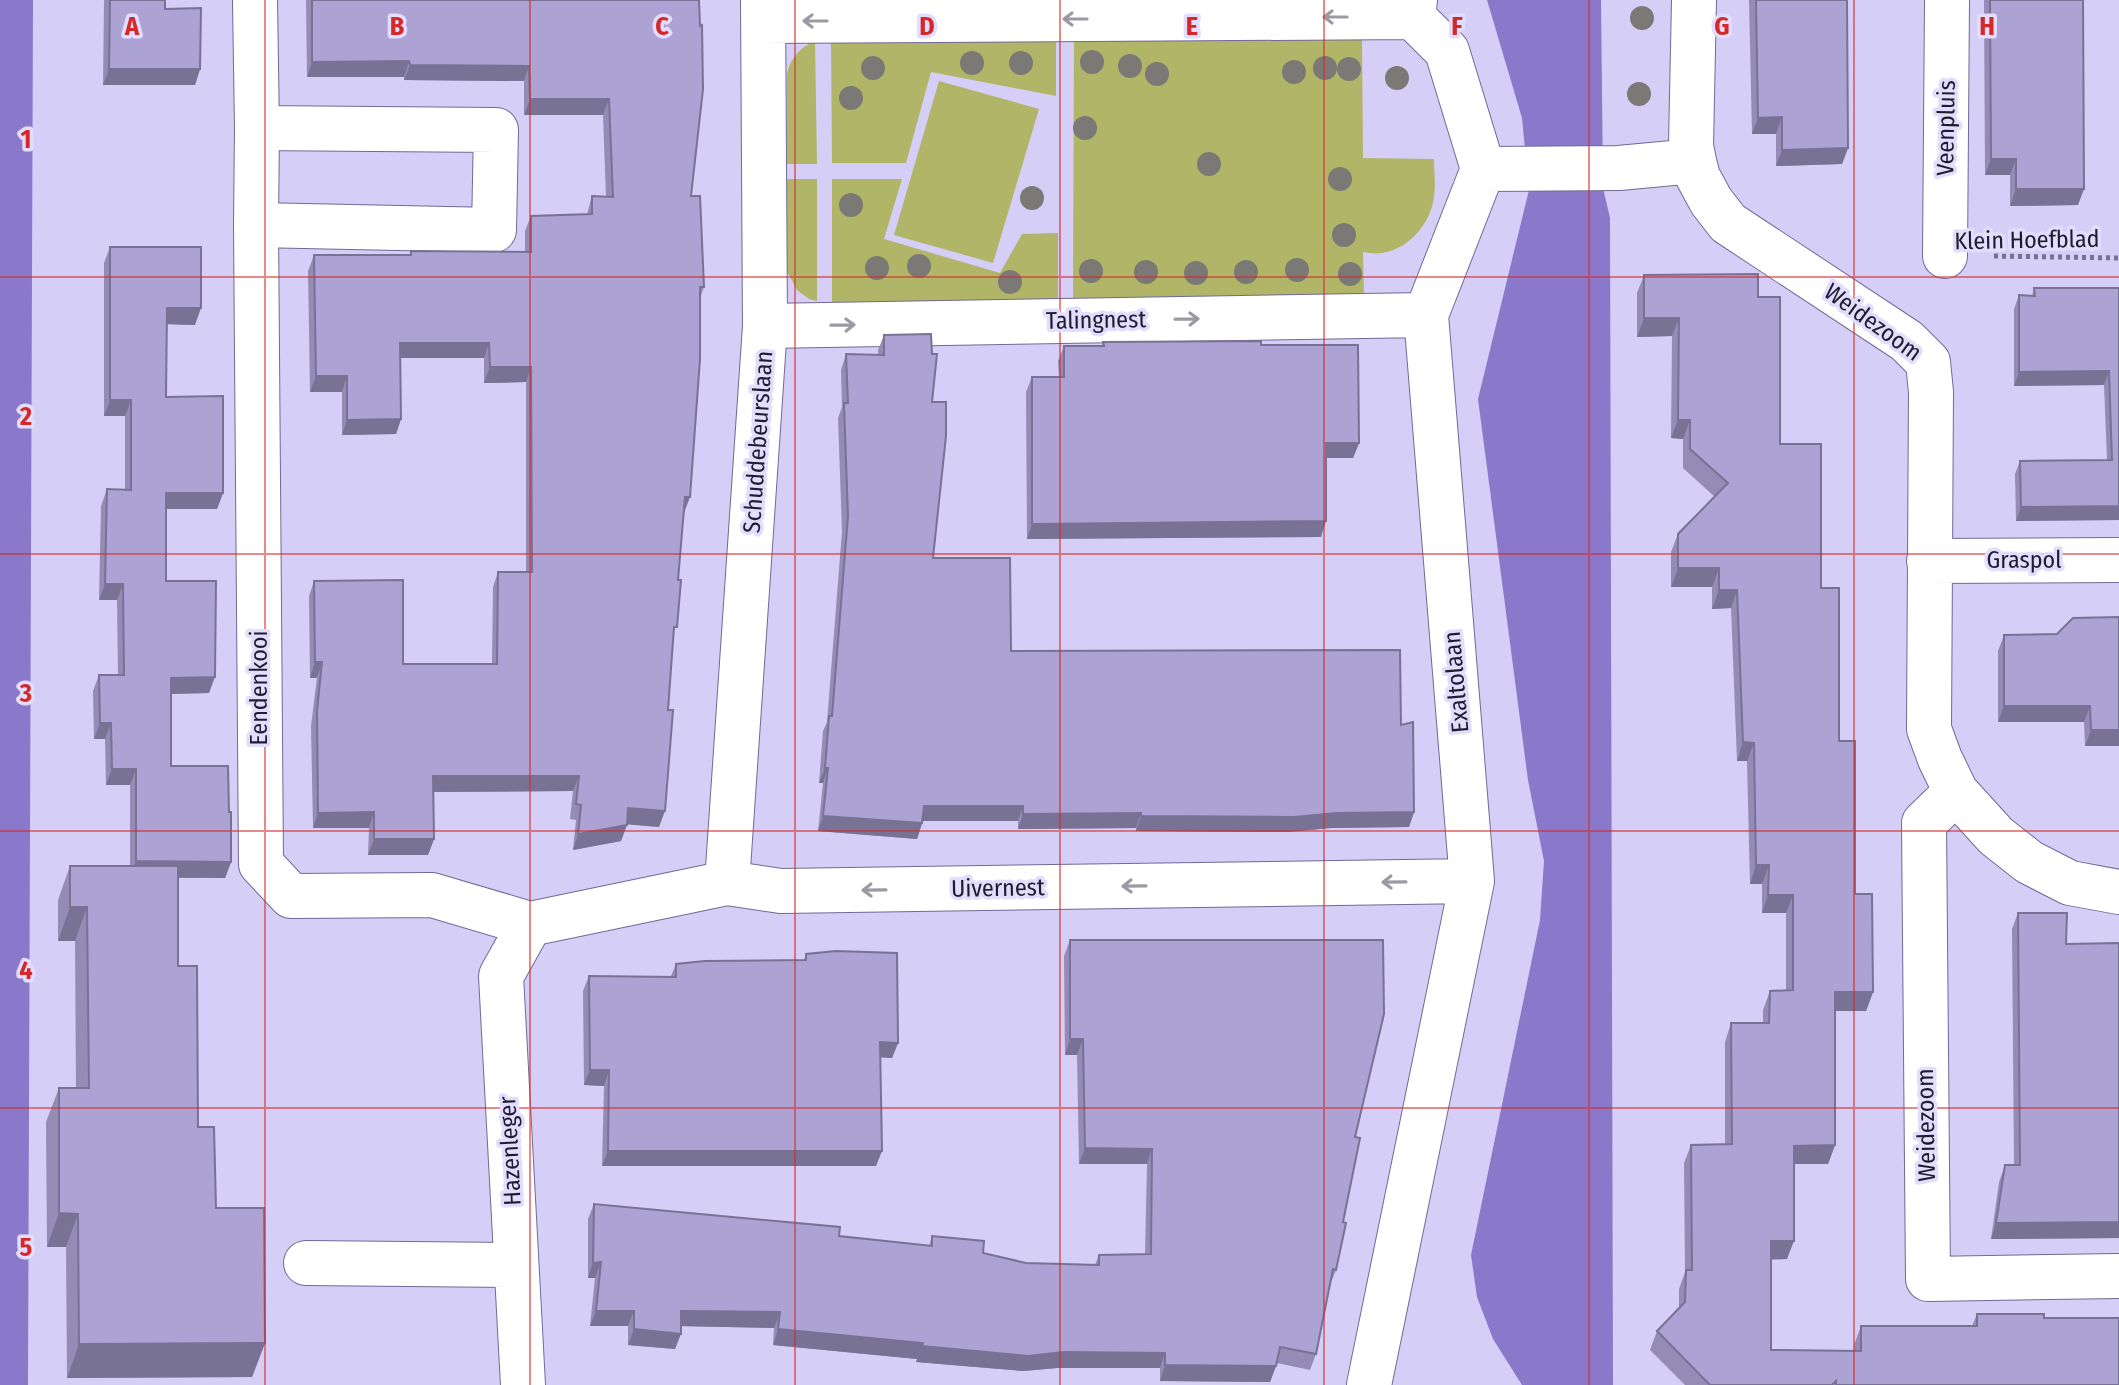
<svg xmlns="http://www.w3.org/2000/svg" width="2119" height="1385" viewBox="0 0 2119 1385" font-family="'Fira Sans Condensed',sans-serif">
<style>
.green{fill:#b0b568}
.water{fill:#8a78ca}
.lines{fill:none;stroke-linecap:round;stroke-linejoin:round}
.minor-casing{stroke:#726997;stroke-width:46}
.path{stroke:#77718f;stroke-width:5;stroke-dasharray:4 4;stroke-linecap:butt}
.minor{stroke:#fff;stroke-width:44}
.tree{fill:#7b7975}
.wall{fill:#948cb6}
.shaded-wall{fill:#787294}
.building{fill:#aca3d4;stroke:#787294;stroke-width:2}
.oneway{stroke:#9b99a1}
.grid{fill:none;stroke:#d62828;stroke-width:2;stroke-opacity:0.55}
.labels{text-anchor:middle;stroke-width:7;stroke-linejoin:round;paint-order:stroke}
.street-label{font-size:24px;fill:#201c2f;stroke:#e2ddfc}
.grid-label{font-size:26px;text-anchor:middle;font-weight:bold;fill:#d62828;stroke:#e2ddfc;stroke-width:7;stroke-linejoin:round;paint-order:stroke}
</style>
<rect width="100%" height="100%" fill="#d5cef7"/>
<path class="green" d="M1362 38 1363 158 1434 159C1434 172 1436 185 1434 197 1431 223 1409 249 1382 253 1376 254 1369 253 1363 252L1364 298 1073 300 1074 39Z
M1056 39V96L931 72 906 163H832L831 40Z
M815 41 817 164H787V73C791 58 800 47 815 41Z
M939 81 1039 109 993 263 894 235Z
M786 179H817V301L809 299 797 290 787 271Z
M832 179H902L884 239 1000 273 1022 234 1058 233V301L832 302Z"/>
<path class="water" d="M0 0H33L28 1385H0Z
M1487 0H1601L1603 188 1610 218 1613 1385H1522L1493 1339 1477 1297 1471 1255 1540 920 1544 861 1528 780 1478 399 1529 190 1522 118Z"/>
<g class="lines">
<defs>
<path id="minor" d="M255 0 257 128 256 225 261 864 291 896 432 895 530 924 727 883 781 891 1472 881
M1694 0 1691 146 1694 161 1698 177 1711 201 1728 223 1907 341 1928 362 1931 392 1929 729 1940 759 1956 792 1996 836 2029 862 2070 883 2119 892
M763 21 1413 17
M1483 169 1619 168 1694 161
M256 225 494 230 496 130 257 128
M1945 256 1947 0
M765 326 1426 315
M1929 561 2119 560
M1956 792 1924 823 1928 1279 2119 1276
M727 883 765 326 763 0
M306 1263 516 1265
M523 1385 501 976 530 924
M1369 1385 1472 881 1426 315 1483 169 1447 51 1413 17 1415 0"/>
</defs>
<use href="#minor" class="minor-casing"/>
<path class="path" d="M1994 256 2119 258"/>
<use href="#minor" class="minor"/>
</g>
<g class="tree">
<circle cx="1642" cy="18" r="12"/>
<circle cx="1092" cy="62" r="12"/>
<circle cx="972" cy="63" r="12"/>
<circle cx="1021" cy="63" r="12"/>
<circle cx="1130" cy="66" r="12"/>
<circle cx="873" cy="68" r="12"/>
<circle cx="1325" cy="68" r="12"/>
<circle cx="1349" cy="69" r="12"/>
<circle cx="1294" cy="72" r="12"/>
<circle cx="1157" cy="74" r="12"/>
<circle cx="1397" cy="78" r="12"/>
<circle cx="1639" cy="94" r="12"/>
<circle cx="851" cy="98" r="12"/>
<circle cx="1085" cy="128" r="12"/>
<circle cx="1209" cy="164" r="12"/>
<circle cx="1340" cy="179" r="12"/>
<circle cx="1032" cy="198" r="12"/>
<circle cx="851" cy="205" r="12"/>
<circle cx="1344" cy="235" r="12"/>
<circle cx="919" cy="266" r="12"/>
<circle cx="877" cy="268" r="12"/>
<circle cx="1297" cy="270" r="12"/>
<circle cx="1091" cy="271" r="12"/>
<circle cx="1146" cy="272" r="12"/>
<circle cx="1246" cy="272" r="12"/>
<circle cx="1196" cy="273" r="12"/>
<circle cx="1350" cy="274" r="12"/>
<circle cx="1010" cy="282" r="12"/>
</g>
<path class="wall" d="M104 0H165V9L200 69 195 85H103Z
M306 0H699L691 196 704 287 700 299 659 827 627 824 621 841 573 850 576 820 570 819 573 791 433 792 434 839 428 855H368L369 828H313L311 726 317 678H310L309 596 314 581 403 664H492L493 587 498 572H526V382L484 383V358H400L401 419 396 434 342 435V392H310L308 271 314 255H410L411 251 525 252V231L531 216 587 214 592 196 606 197 603 115H524V81L404 80V77H307Z
M1749 0H1847L1848 148 1842 164 1776 166V134H1752Z
M1984 0H2083L2078 205 2010 206V175H1985Z
M110 247 195 325 167 324 166 397 223 493 217 509H166V581L209 693 171 694V766L231 862 225 878H178V966L198 1127 216 1208 265 1343 252 1377 67 1378 66 1247H47L46 1122 59 1088H76L75 941H58V900L70 866H130V785H106L105 739H94L93 691 99 675H118L117 600H99L101 506 107 489 125 490V416H104V263Z
M1644 275 1758 297 1780 444 1821 588 1855 894 1873 992 1866 1011H1835V1145L1828 1164H1794L1787 1259H1771V1350L1854 1351V1345L1861 1326H1972L1977 1314 2044 1318 2119 1385H1685L1650 1350 1657 1331 1679 1309V1289L1685 1272 1684 1163 1691 1145 1725 1144V1042L1731 1023H1763V1010L1770 991 1786 990V913H1762V884H1750L1747 761H1737L1731 608 1712 609V587H1671V552L1678 534 1715 497 1683 468V439L1671 438 1672 336 1637 337V293Z
M2034 288H2119V520L2016 521 2015 474 2020 461 2107 460 2104 385 2014 386V309L2019 295 2032 296Z
M884 335 932 402 933 558 1011 651 1401 725 1414 812 1409 827 1331 828 1288 832 1136 831V828L1018 829V821H923L917 839 818 831 823 783H819L823 731 827 722 842 531 838 418 842 407 841 370 846 354 878 355V350Z
M1103 342 1261 345 1359 443 1353 458H1326L1321 537 1027 539 1026 392 1032 377H1059L1058 361 1064 346H1102Z
M2057 634 2119 746H2085L2084 722H1998V651L2004 635Z
M2018 913 2066 944 2119 943V1238L1991 1239 1999 1182 2005 1165H2014L2012 929Z
M1070 940 1355 1137 1336 1270 1330 1285 1316 1354 1310 1370 1277 1363 1270 1382 1160 1381V1368H1057L1023 1371 916 1362 917 1359 773 1345 774 1328 681 1326 675 1349 628 1345V1326H590L595 1278H588V1219L594 1204 839 1236 929 1246 932 1236 983 1253 1026 1263 1095 1265 1099 1255 1145 1254 1147 1164H1079L1077 1055H1065L1064 956Z
M806 954 898 1043 892 1058 880 1057 876 1166H602L604 1086 584 1085 583 991 589 976H671L676 964 804 960Z"/>
<path class="shaded-wall" d="M409 61 404 77H307L312 62Z
M410 65 529 66 524 81 404 80Z
M109 69H200L195 85H103Z
M530 99H609L603 115H524Z
M1782 117 1776 134H1752L1758 118Z
M1848 148 1842 164 1776 166 1782 150Z
M1991 159H2016L2010 175H1985Z
M2016 189H2084L2078 205 2010 206Z
M167 308H201L195 325 161 324Z
M1644 318H1679L1672 336 1637 337Z
M400 343H489L484 358H394Z
M490 367H531L526 382 484 383Z
M2109 371 2104 385 2014 386 2019 372Z
M316 376H347L342 392H310Z
M110 400H131L125 416H104Z
M401 419 396 434 342 435 347 420Z
M1678 420H1690L1683 439 1671 438Z
M1326 443H1359L1353 458H1321Z
M166 493H223L217 509H160Z
M685 497H690L684 513Z
M2119 506V520L2016 521 2021 507Z
M1326 521 1321 537 1027 539 1032 524Z
M1678 568H1719L1712 587H1671Z
M105 584H123L117 600H99Z
M1719 590H1737L1731 608 1712 609Z
M315 662H322L317 678H310Z
M215 677 209 693 165 694 171 678Z
M2004 706H2090L2084 722H1998Z
M100 723H111L105 739H94Z
M2091 730H2119V746H2085Z
M1743 742 1754 743 1747 761H1737Z
M825 768H828L823 783H819Z
M112 769H136L130 785H106Z
M433 776H579L573 791 427 792Z
M924 806H1023L1018 821H918Z
M628 808 665 811 659 827 623 824Z
M374 812 369 828H313L318 813Z
M1414 812 1409 827 1331 828 1288 832 1136 831 1141 816Z
M1141 813 1136 828 1018 829 1023 814Z
M823 816 922 823 917 839 818 831Z
M627 825 621 841 573 850 578 834Z
M374 839H434L428 855H368Z
M136 861 231 862 225 878 130 877Z
M1756 865H1769L1762 884H1750Z
M1768 895H1793L1786 913H1762Z
M70 907H87L75 941H58Z
M1835 992H1873L1866 1011H1829Z
M1070 1039H1083L1077 1055H1065Z
M880 1042 898 1043 892 1058 874 1057Z
M590 1070H609L604 1086 584 1085Z
M1835 1145 1828 1164H1787L1794 1146Z
M1085 1148 1152 1149 1147 1164H1079Z
M608 1151H882L876 1166H602Z
M59 1213 78 1214 66 1247H47Z
M2119 1222V1238L1991 1239 1996 1223Z
M1771 1241H1794L1787 1259 1764 1260Z
M601 1262 595 1278H588L593 1263Z
M596 1311H634L628 1326H590Z
M681 1311 780 1312 774 1328 675 1326Z
M634 1329 681 1334 675 1349 628 1345Z
M778 1329 923 1343 917 1359 773 1345Z
M265 1343 252 1377 67 1378 79 1344Z
M922 1346 1063 1352 1165 1353 1160 1368H1057L1023 1371 916 1362Z
M1165 1365 1276 1366 1270 1382 1160 1381Z"/>
<path class="building" d="M110 0H165V9L201 8 200 69H109Z
M312 0H699L700 26 702 25 703 89 691 196H700L704 287H700V359L690 497H685L678 580H681L677 627H674L668 710H673L665 811 628 808 627 825 578 834 581 805 576 804 579 776H433L434 839H374V812L318 813 317 711 322 662H315L314 581 403 580V664H497L498 572H532L531 367H490L489 343H400L401 419 347 420V376H316L314 255H411V251L531 252V216L592 214V196L613 197 609 99H530L529 66 410 65 409 61 312 62Z
M1756 0H1847L1848 148 1782 150V117L1758 118Z
M1990 0H2083L2084 189H2016V159H1991Z
M110 247H201V308H167L166 397 223 396V493H166V581H216L215 677 171 678V766H228L229 812H231V862L136 861V769H112L111 723H100L99 675H124L123 584H105L107 489 131 490V400H110Z
M1758 274V297H1780V444H1821V588H1839V741H1855V894H1872L1873 992H1835V1145L1794 1146V1241H1771V1350L1861 1351V1326H1977V1314H2044V1318H2119V1385H1836V1381L1832 1385H1710L1657 1331 1685 1302 1686 1270H1692L1691 1145 1732 1144 1731 1023H1769L1770 991 1793 990V895H1768L1769 865H1756L1754 743 1743 742 1737 590H1719V568H1678V534L1728 483 1690 449V420H1678L1679 318H1644V275Z
M2034 288H2119V506L2021 507 2020 461 2112 460 2109 371 2019 372V295L2035 296Z
M931 334 932 354H937L932 402H946V436L933 558H1010L1011 651 1400 650 1401 725 1413 722 1414 812 1337 813 1294 817 1141 816V813L1023 814V806H924L922 823 823 816 828 768H825L829 716H832L848 516 844 403H848L846 354 884 355V335Z
M1261 341V345H1358L1359 443H1326V521L1032 524V377H1064V346H1104L1103 342Z
M2119 617V730H2091L2090 706H2004V635L2057 634 2073 618Z
M70 866H178V966H197L198 1127H214L216 1208H264L265 1343 79 1344 78 1214 59 1213V1088H89L87 907H70Z
M2018 913H2067L2066 944 2119 943V1222L1996 1223 2005 1165H2020Z
M1070 940H1383L1384 1014 1355 1137 1360 1138 1343 1222 1346 1223 1336 1270 1333 1269 1316 1354 1280 1347 1276 1366 1165 1365V1353L1063 1352 1028 1356 922 1346 923 1343 778 1329 780 1312 681 1311V1334L634 1329V1311H596L601 1262 593 1263 594 1204 840 1227 839 1236 932 1246V1236L984 1241 983 1253 1026 1263 1099 1265V1255L1151 1254 1152 1149 1085 1148 1083 1039H1070Z
M836 951 897 953 898 1043 880 1042 882 1151H608L609 1070H590L589 976 676 977V964L705 961 806 960V954Z"/>
<defs><path id="oneway-shaft" d="M-6 0H5M1.5-3L5.5 0L1.5 3" fill="none" stroke-width="1.6" stroke-linecap="round" stroke-linejoin="round" transform="scale(2)"/></defs>
<g class="oneway">
<use href="#oneway-shaft" transform="translate(1335 17) rotate(180)"/>
<use href="#oneway-shaft" transform="translate(1075 19) rotate(180)"/>
<use href="#oneway-shaft" transform="translate(815 21) rotate(180)"/>
<use href="#oneway-shaft" transform="translate(1187 319) rotate(-1)"/>
<use href="#oneway-shaft" transform="translate(843 325) rotate(-1)"/>
<use href="#oneway-shaft" transform="translate(1394 882) rotate(179)"/>
<use href="#oneway-shaft" transform="translate(1134 886) rotate(179)"/>
<use href="#oneway-shaft" transform="translate(874 890) rotate(179)"/>
</g>
<path class="grid" d="M265 0V1385M530 0V1385M795 0V1385M1060 0V1385M1324 0V1385M1589 0V1385M1854 0V1385M0 277H2119M0 554H2119M0 831H2119M0 1108H2119"/>
<g class="labels">
<g class="street-label">
<text transform="translate(1946 128) rotate(-89)" y="8">Veenpluis</text>
<text transform="translate(2027 240) rotate(-1)" y="8">Klein Hoefblad</text>
<text transform="translate(1096 320) rotate(-1)" y="8">Talingnest</text>
<text transform="translate(1873 322) rotate(36)" y="8">Weidezoom</text>
<text transform="translate(758 442) rotate(-86)" y="8">Schuddebeurslaan</text>
<text x="2024" y="568">Graspol</text>
<text transform="translate(1456 682) rotate(-95)" y="8">Exaltolaan</text>
<text transform="translate(259 688) rotate(-90)" y="8">Eendenkooi</text>
<text transform="translate(998 888) rotate(-1)" y="8">Uivernest</text>
<text transform="translate(1926 1125) rotate(-91)" y="8">Weidezoom</text>
<text transform="translate(510 1151) rotate(-93)" y="8">Hazenleger</text>
</g>
</g>
<g class="grid-label">
<text x="132" y="35">A</text>
<text x="397" y="35">B</text>
<text x="662" y="35">C</text>
<text x="927" y="35">D</text>
<text x="1192" y="35">E</text>
<text x="1457" y="35">F</text>
<text x="1722" y="35">G</text>
<text x="1987" y="35">H</text>
<text x="26" y="148">1</text>
<text x="26" y="425">2</text>
<text x="26" y="702">3</text>
<text x="26" y="979">4</text>
<text x="26" y="1256">5</text>
</g>
</svg>
